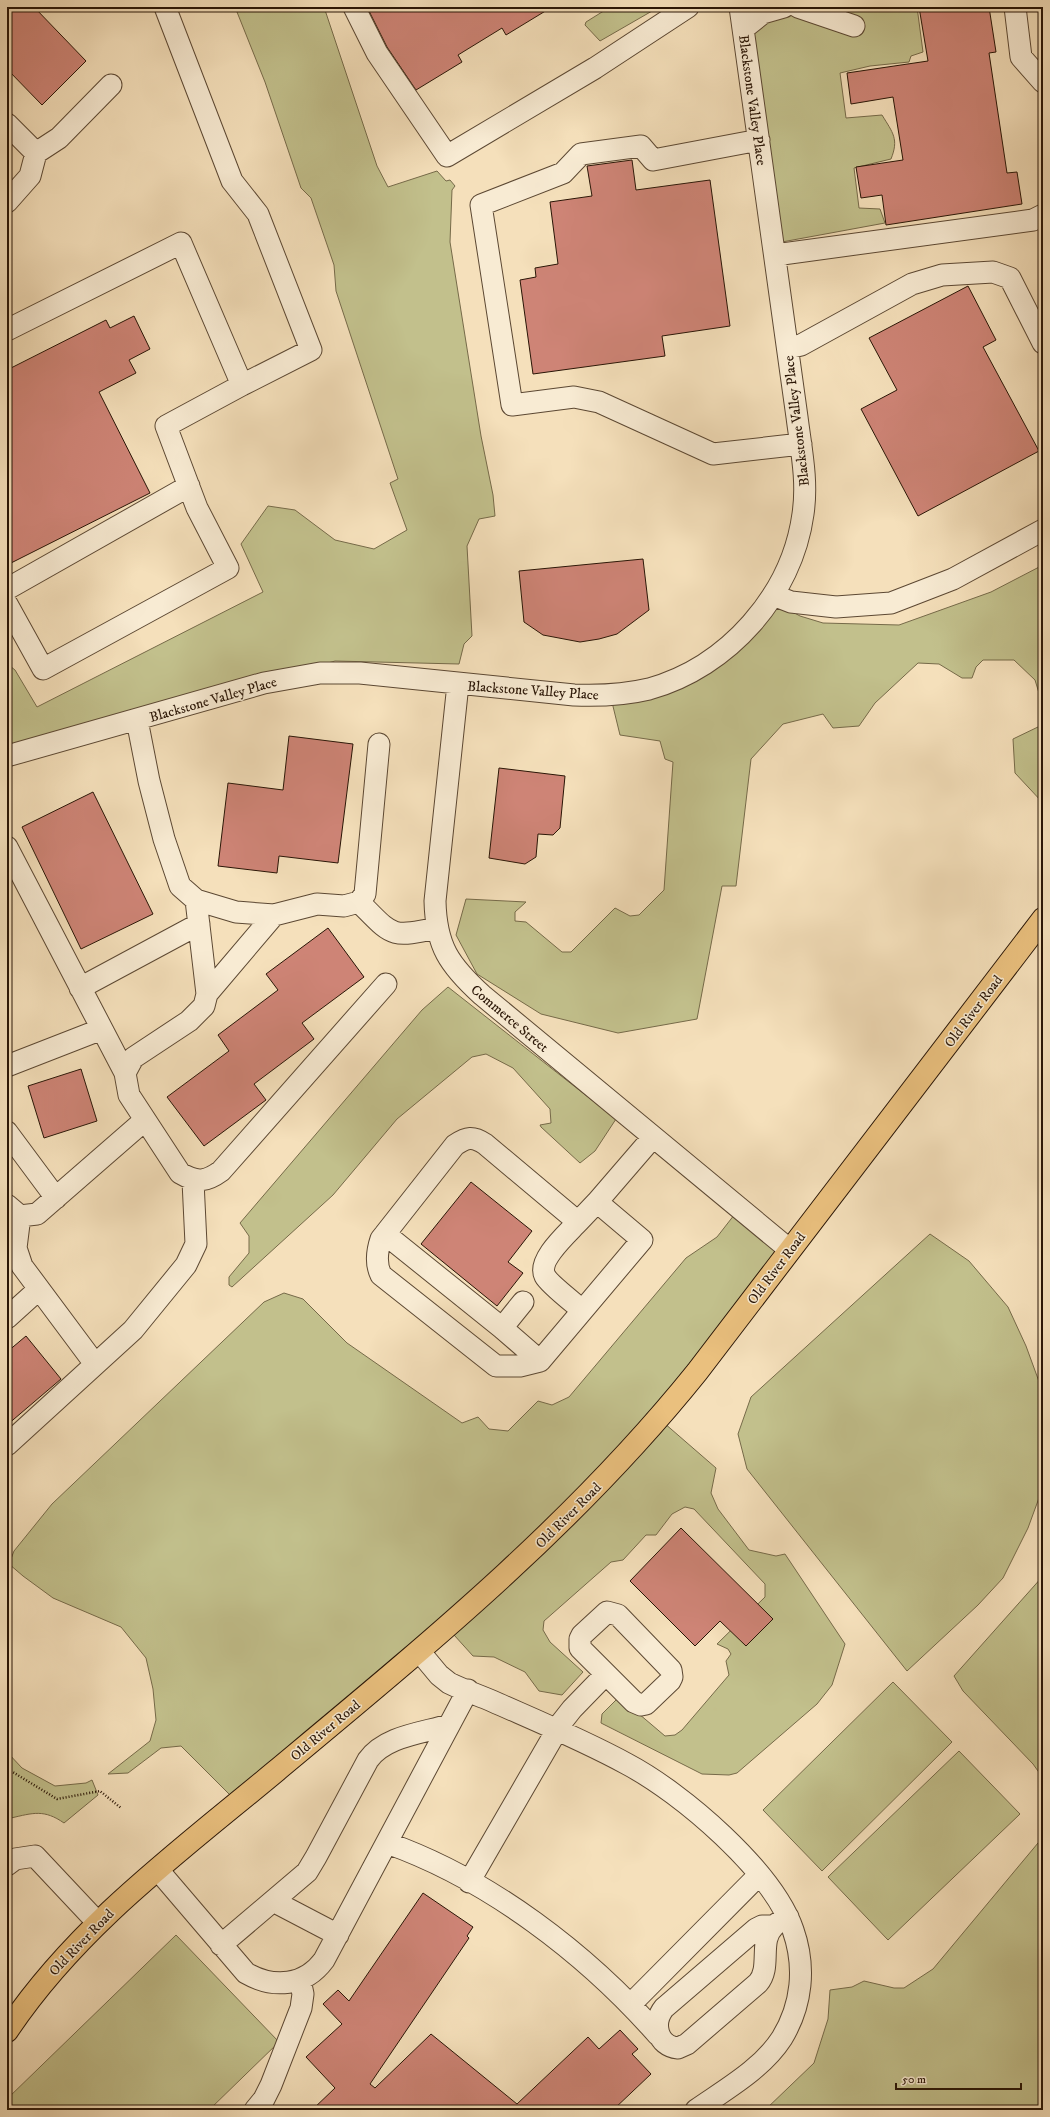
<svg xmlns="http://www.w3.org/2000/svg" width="1050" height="2117" viewBox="0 0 1050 2117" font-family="'IM FELL DW Pica',serif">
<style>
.green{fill:#c2c08c;stroke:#766a49}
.building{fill:#ce8476;stroke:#291506}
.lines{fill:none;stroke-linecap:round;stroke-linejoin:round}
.minor-casing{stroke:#5c4833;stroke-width:23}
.major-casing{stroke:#291506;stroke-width:24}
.path{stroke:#291506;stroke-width:2.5;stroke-dasharray:1 2;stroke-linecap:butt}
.minor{stroke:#f8ebd3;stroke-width:21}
.major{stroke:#eac07e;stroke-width:22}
.labels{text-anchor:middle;stroke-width:3;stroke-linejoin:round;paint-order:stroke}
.street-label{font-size:14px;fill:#291506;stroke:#f8ebd3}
</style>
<rect width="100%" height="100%" fill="#f5e0bb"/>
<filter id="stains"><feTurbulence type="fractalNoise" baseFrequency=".005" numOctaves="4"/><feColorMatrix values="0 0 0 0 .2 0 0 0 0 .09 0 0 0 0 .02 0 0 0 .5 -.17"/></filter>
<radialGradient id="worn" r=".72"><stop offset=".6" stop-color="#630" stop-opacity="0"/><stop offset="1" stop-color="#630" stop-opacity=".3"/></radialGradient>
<path class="green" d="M235 7H324L377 166 388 187 437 171 446 181 450 180 455 186 452 190 450 242 481 436 493 495 495 516 479 519 467 546 472 636 464 644 459 664 335 661 7 754V659L10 666 15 670 37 707 263 592 241 544 268 506 295 510 335 540 374 549 407 530 390 483 398 479 336 291 334 265 311 198 301 188 265 82Z
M610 7H659L600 41 585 25 586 22Z
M734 7H917L923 52 911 56 909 62 870 66 840 73 846 118 882 115C893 133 899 139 891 159L854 168 859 208 880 209 885 223 771 244Z
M1043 565V706L1035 680 1014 660H983L976 667 972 678H962L939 664 918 663 875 703 859 726 833 728 823 714 783 724 751 759 736 886H722L697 1019 618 1033 541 1014 477 974 456 935 466 899 526 902 515 912V921L526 922 562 952H571L615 908 630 916 639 915 664 890 673 762 665 759 660 741 620 735 610 694 650 685 713 650 764 596 800 616 823 623 899 625 991 592Z
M1043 714V803L1015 773 1013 739 1040 726Z
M448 987 616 1119 595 1151 580 1163 541 1127 540 1125 551 1123 550 1109 513 1068 486 1054 472 1057 397 1119 333 1195 232 1287 229 1285V1277L249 1253V1236L240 1223 422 1010Z
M738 1210 786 1246 656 1416 716 1468 711 1493 718 1509 749 1550 776 1556 785 1554 845 1644 832 1685 817 1704 737 1773 729 1775 702 1774 601 1723 602 1714 619 1697 665 1736 675 1735 682 1730 729 1675 726 1661 731 1654 728 1649 717 1644 765 1597V1584L694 1509 685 1507 672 1514 656 1535H646L623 1560 611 1562 544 1621 543 1630 550 1642 583 1672 562 1695 539 1691 525 1672 494 1657 473 1656 445 1625 235 1800 181 1746 161 1748 128 1773 108 1774 150 1741 156 1720 153 1689 146 1658 121 1627 53 1598 23 1576 9 1564 14 1551 52 1504 264 1302 284 1293 303 1299 347 1343 462 1423 478 1417 489 1429 508 1431 538 1401 552 1405 569 1397 686 1258 717 1237Z
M930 1234 969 1261 1008 1307 1026 1346 1041 1387 1043 1407V1487L1028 1528 1003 1578 978 1605 907 1671 747 1469 738 1434 751 1397Z
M1043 1576V1778L1033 1764 963 1691 954 1676Z
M893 1682 952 1742 822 1871 763 1810Z
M959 1751 1020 1814 888 1940 828 1877Z
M7 1752 22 1768 55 1786 86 1783 92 1780 98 1795 64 1823C44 1809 33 1813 11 1818L7 1813Z
M1043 1837V2110H765L814 2063 828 2019 830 1990 852 1987 864 1981 894 1988H904L933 1969Z
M176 1935 279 2042 209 2110H7V2099Z"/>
<path class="building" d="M7 7H34L86 61 42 105 7 69Z
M367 7H552L506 35 502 28 458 55 462 62 416 90 387 47Z
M919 7H989L996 52 989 53 1007 173 1017 172 1022 204 886 225 882 195 861 198 856 167 903 160 893 97 851 104 847 73 928 61Z
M632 160 636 190 710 180 730 326 662 336 665 356 533 374 520 280 536 277 535 268 558 264 550 202 592 196 587 166Z
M968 286 996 340 983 347 1039 451 918 516 861 409 897 390 869 338Z
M134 316 150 349 129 360 136 373 99 392 150 493 7 565V370L106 320 110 328Z
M643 559 649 610 617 634 599 639 580 642 543 635 524 622 519 571Z
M289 736 353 744 338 863 279 856 277 873 218 866 228 783 283 790Z
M499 768 565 776 560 828 553 835 538 834 536 857 525 864 489 858Z
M93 792 153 914 81 949 22 827Z
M328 928 364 977 302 1023 314 1039 254 1084 266 1100 204 1146 167 1097 229 1051 218 1035 278 990 266 974Z
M81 1069 97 1121 44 1138 28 1086Z
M471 1182 532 1231 508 1262 523 1273 497 1306 421 1244Z
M26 1336 61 1379 7 1425V1352Z
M681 1528 773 1619 746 1646 720 1621 695 1646 630 1581Z
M423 1893 473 1927 467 1936 469 1938 370 2084 375 2088 431 2034 517 2104 588 2037 599 2049 620 2030 638 2049 632 2054 651 2074 613 2110H312L335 2088 306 2057 342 2024 323 2004 338 1990 349 2001Z"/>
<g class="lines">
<defs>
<path id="minor" d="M354 7 377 53 447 156 595 68 688 7
M798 7 854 26
M1015 7 1021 57 1043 82
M743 29 763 13 784 7
M7 124 36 153
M759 140 653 160 641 146 581 154 563 173 481 205 512 405 574 397 599 402 713 454 801 444
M7 202 30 176 36 153 59 138 111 85
M775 255 1033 220 1043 215
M7 330 181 243 242 385 311 350 258 214 232 181 165 7
M788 348 801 345 912 284 942 275 993 272 1010 278 1043 343
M7 589 189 486
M773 595 791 602 836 607 891 603 953 579 1043 530
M7 604 43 669 228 568 197 508 166 426 242 385
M458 684 435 901C436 946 449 965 482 995L790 1250
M137 720 149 781 164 839 180 886 196 900 236 912 274 915 317 904 344 906 359 902 365 894 379 744
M7 756 264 683 320 673H360L574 695C599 696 624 695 649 689 728 667 792 595 803 514 808 481 801 449 797 417L740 7
M7 847 125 1073
M196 900 207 994 204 1006 189 1021 133 1058 125 1073 129 1095 180 1173C197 1183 206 1182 221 1171L386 984
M359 902C393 936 389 938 437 928
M80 988 199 924
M207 994 274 915
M7 1066 102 1029
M7 1132 56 1198
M597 1202 578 1222 485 1144C473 1136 467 1137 455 1145L381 1239C377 1251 375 1263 381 1275L496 1366H520L540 1361 642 1240 597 1202 653 1137
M7 1205 20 1216 37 1214 145 1120
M20 1216 16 1248 22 1266 95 1364
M578 1222C567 1234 537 1260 545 1276 549 1284 574 1303 582 1310
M385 1234 502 1328
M523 1302 502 1328 540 1361
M7 1318 38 1290
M7 1445 133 1330 186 1265 196 1244 193 1181
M607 1612 618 1615 671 1670 672 1677 670 1681 646 1704 641 1705 634 1702 580 1648V1639L582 1635Z
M419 1651 439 1675 449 1683C463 1690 478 1695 492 1701 537 1721 583 1740 627 1764 682 1793 773 1871 793 1930 806 1967 802 2005 782 2038 762 2069 726 2089 696 2110
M387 1843C489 1879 587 1954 658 2035
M7 1865 15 1859 35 1856 98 1923
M158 1870 246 1973C274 1989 305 1986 324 1960L468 1690
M469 1882 561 1723 572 1709 606 1674
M273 1901 338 1935
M774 1926H762L756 1929 664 2008C652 2023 657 2046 678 2048L687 2044 758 1983C772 1967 758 1941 774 1926 778 1922 783 1920 788 1917
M221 1945 307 1872 316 1857 368 1760C385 1736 423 1733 449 1725
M631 2004 759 1875
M255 2110 264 2099 271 2085 301 2008 303 1994 300 1980"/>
<path id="major" d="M7 2031C77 1926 180 1851 276 1771 426 1646 574 1525 697 1372L1043 919"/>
</defs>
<use href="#minor" class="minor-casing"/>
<use href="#major" class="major-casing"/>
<path class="path" d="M7 1766 11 1771 57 1799 100 1791 121 1808"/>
<use href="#minor" class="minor"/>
<use href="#major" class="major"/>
</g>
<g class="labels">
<g class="street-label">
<text transform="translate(753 100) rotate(82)" y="5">Blackstone Valley Place</text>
<text transform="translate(796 421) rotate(-97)" y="5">Blackstone Valley Place</text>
<text transform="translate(533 690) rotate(4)" y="5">Blackstone Valley Place</text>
<text transform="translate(213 699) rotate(-16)" y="5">Blackstone Valley Place</text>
<text transform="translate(973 1011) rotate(-53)" y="5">Old River Road</text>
<text transform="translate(510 1018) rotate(40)" y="5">Commerce Street</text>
<text transform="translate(776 1268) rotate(-53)" y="5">Old River Road</text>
<text transform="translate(568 1515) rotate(-45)" y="5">Old River Road</text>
<text transform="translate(325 1730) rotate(-40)" y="5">Old River Road</text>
<text transform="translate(81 1942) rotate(-46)" y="5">Old River Road</text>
</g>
</g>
<rect width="1050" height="2117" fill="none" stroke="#f5e0bb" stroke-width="24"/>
<rect x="8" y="8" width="1034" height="2101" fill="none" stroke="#291506" stroke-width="2"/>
<rect x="12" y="12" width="1026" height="2093" fill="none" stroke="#291506"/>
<path d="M896 2083v6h125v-6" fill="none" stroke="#291506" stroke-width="2"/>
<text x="902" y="2083" font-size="12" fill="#291506" stroke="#f8ebd3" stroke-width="3" paint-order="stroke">50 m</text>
<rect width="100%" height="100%" filter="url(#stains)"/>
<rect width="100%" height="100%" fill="url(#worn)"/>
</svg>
